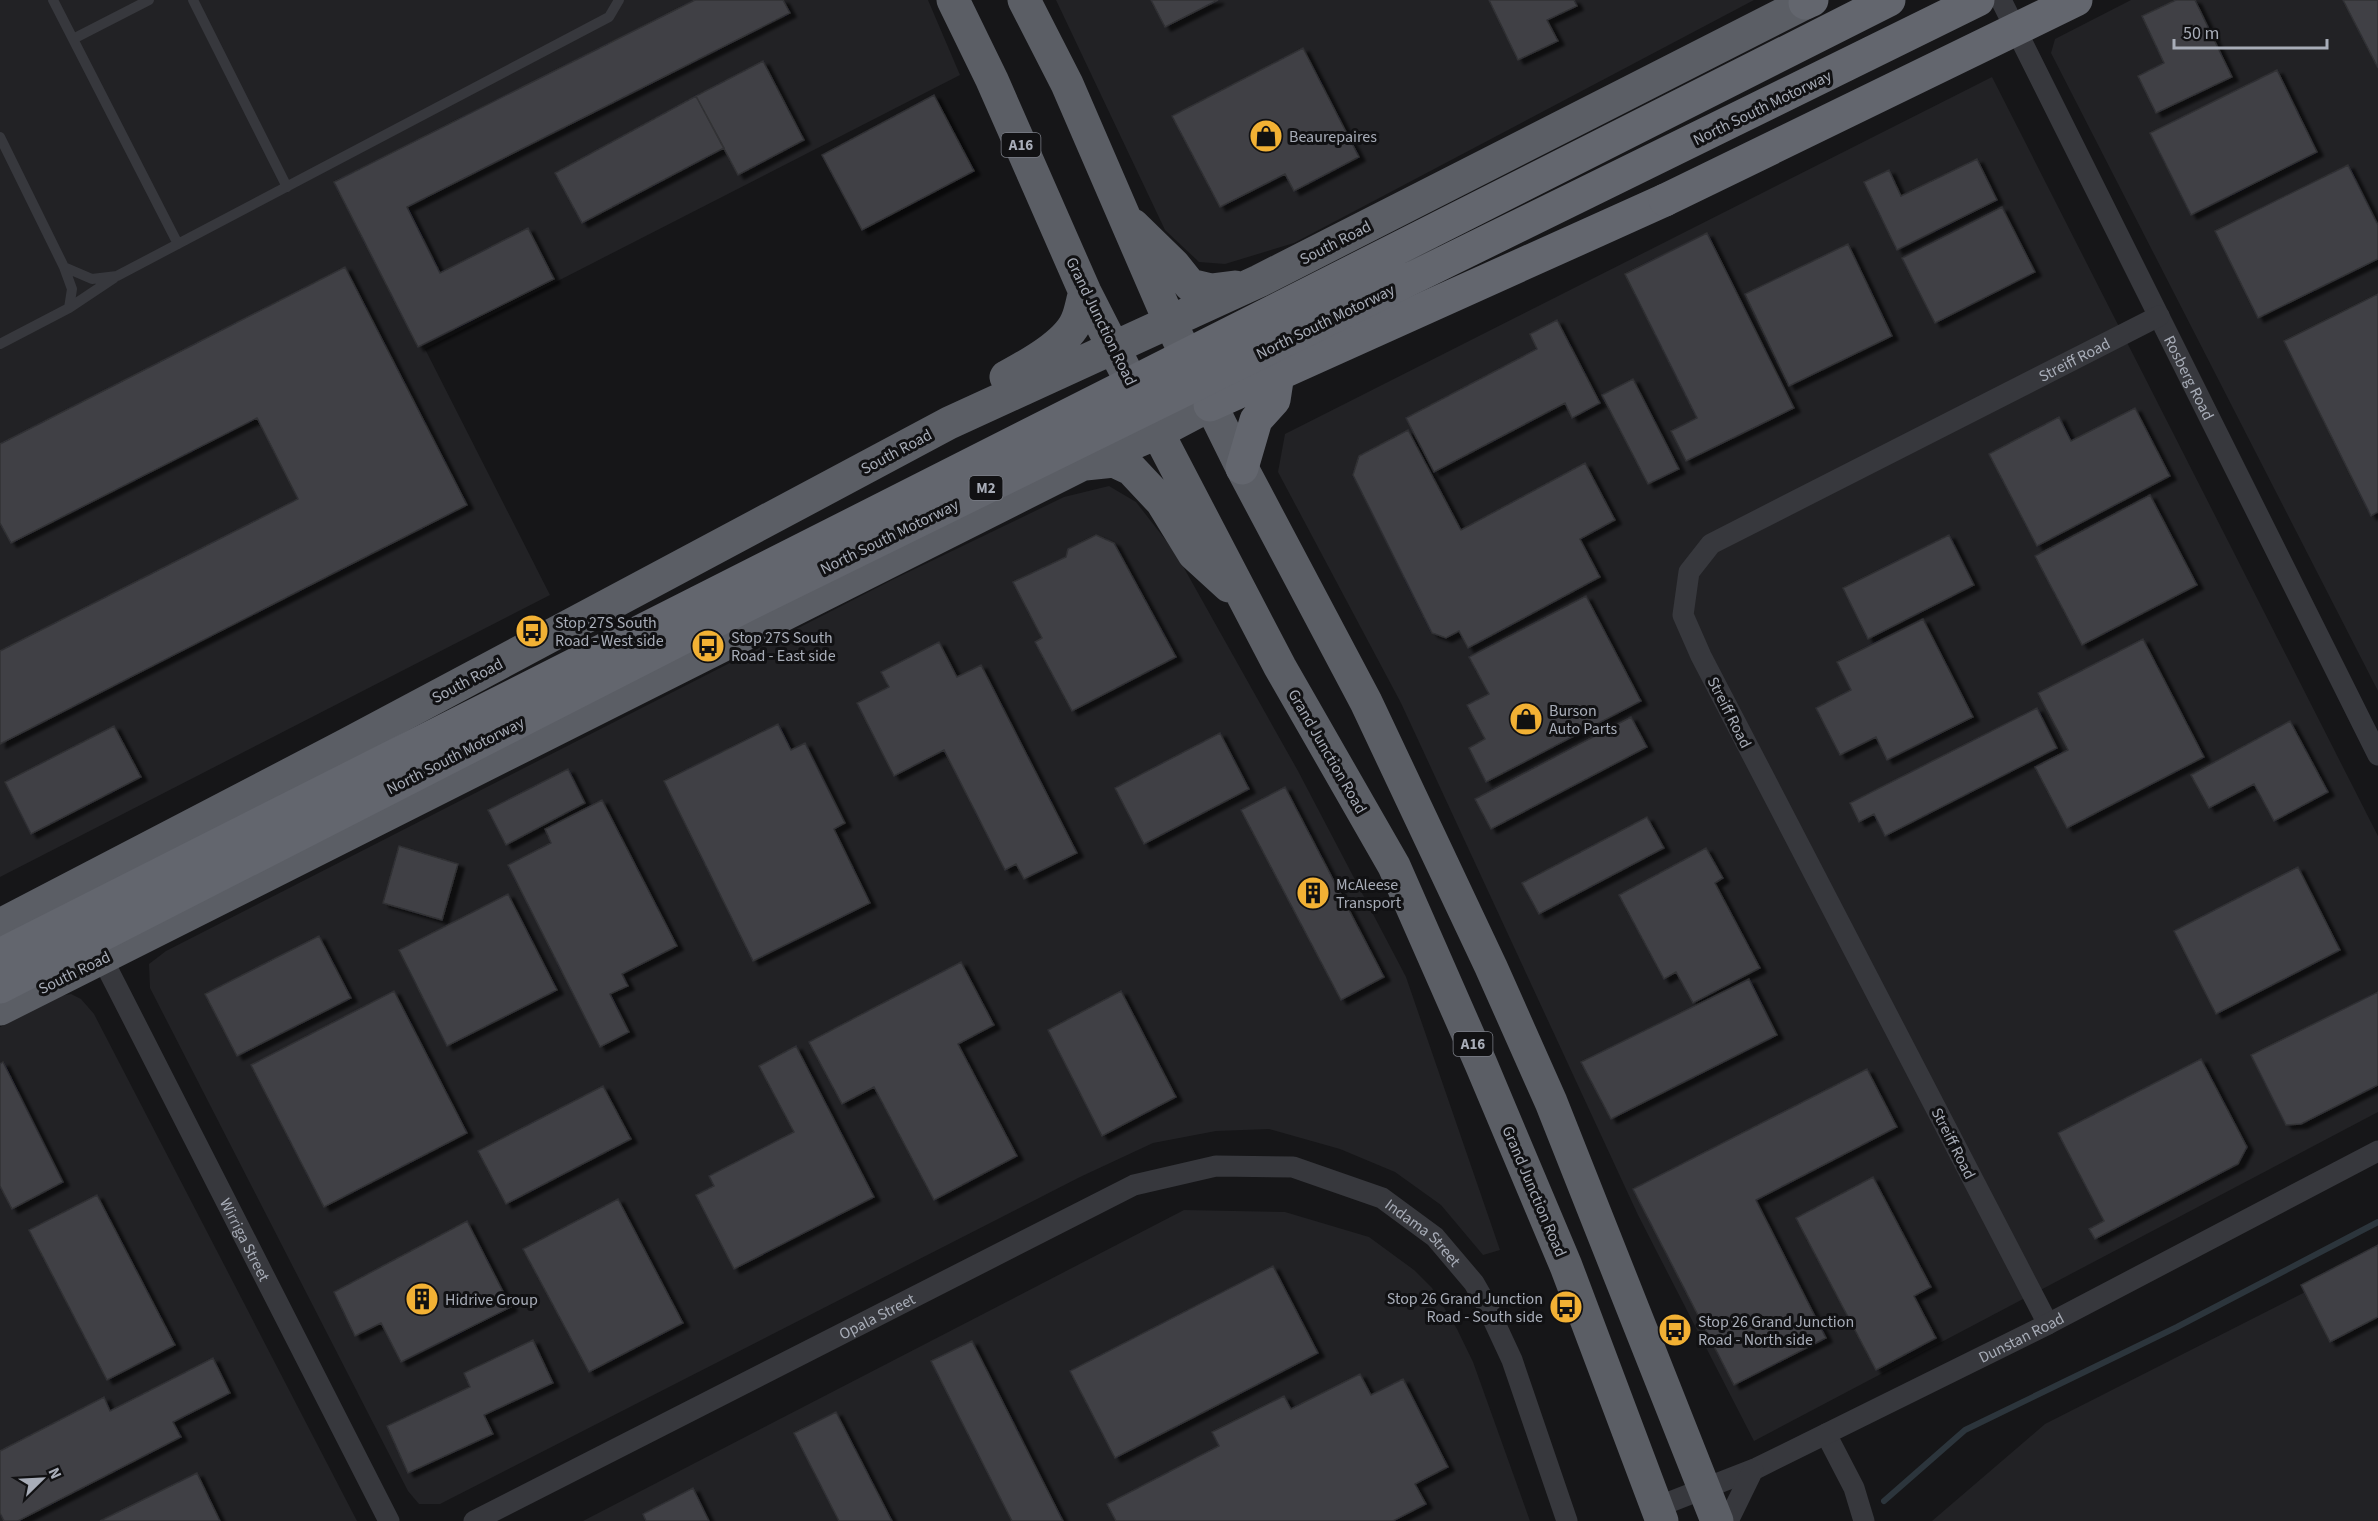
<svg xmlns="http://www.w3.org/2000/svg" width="2378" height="1521" viewBox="0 0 2378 1521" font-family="'Source Sans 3',sans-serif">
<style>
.built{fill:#222225}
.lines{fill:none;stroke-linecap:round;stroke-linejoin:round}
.stream{stroke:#2c353c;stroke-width:6}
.building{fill:#404145;stroke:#303034;stroke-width:1.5;filter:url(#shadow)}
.service{stroke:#37383d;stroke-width:10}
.minor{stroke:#37383d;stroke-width:21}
.trunk{stroke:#5b5e65;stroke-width:33}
.motorway{stroke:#63666e;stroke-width:33}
.motorway-bridge{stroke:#63666e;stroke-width:33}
.labels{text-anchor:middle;stroke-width:6;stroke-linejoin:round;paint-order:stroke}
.shield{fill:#111113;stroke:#7b7e86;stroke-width:1.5}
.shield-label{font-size:15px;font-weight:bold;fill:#a8adb8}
.street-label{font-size:16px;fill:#a8adb8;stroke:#111113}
.poi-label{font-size:16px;fill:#a8adb8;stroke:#111113;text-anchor:start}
</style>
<defs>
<filter id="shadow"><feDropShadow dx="6" dy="4" stdDeviation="1.5" flood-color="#0009"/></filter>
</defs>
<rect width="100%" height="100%" fill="#161618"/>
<path class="built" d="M0 0H928L960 75 425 349 550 595 0 877Z
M1056 0H1754L1294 243 1225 264 1199 262 1165 230Z
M2131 0H2378V691L2051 53 2055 39Z
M1992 77 2378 836V1112L1754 1441 1638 1215 1401 703 1278 472 1285 434Z
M1109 486 1136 502 1175 552 1298 771 1406 977 1500 1250 1483 1255 1441 1205 1395 1172 1340 1149 1269 1129 1216 1131 1153 1143 1080 1177 440 1504H419L408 1491 150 988 149 964 166 951 894 579 1064 497Z
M71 994 81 999 94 1014 357 1521H0V1027L60 996Z
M1184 1210 1285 1212 1369 1237 1414 1270 1432 1288 1457 1329 1473 1362 1530 1521H583Z
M2378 1255V1521H1932L2045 1424Z"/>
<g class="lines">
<path class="stream" d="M1884 1501 1965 1430 2177 1327 2378 1222"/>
</g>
<path class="building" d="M695 0H783L790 13 407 207 440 273 528 228 554 279 418 347 334 182Z
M1151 0H1218L1165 27Z
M1489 0H1574L1577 6 1547 20 1558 41 1518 60Z
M2176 0H2195L2232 77 2156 113 2138 76 2164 63 2142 16Z
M2343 0H2378V68Z
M1303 48 1359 157 1294 191 1285 174 1220 207 1172 116Z
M763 61 804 140 738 175 696 96Z
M2277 70 2317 152 2191 215 2150 133Z
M934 95 974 171 862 230 822 155Z
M696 96 724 148 582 223 555 173Z
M1977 159 1997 200 1897 250 1864 182 1889 170 1901 196Z
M2348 165 2378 225V259L2258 318 2215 231Z
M2002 207 2035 272 1935 323 1902 258Z
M1707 233 1794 408 1686 461 1671 431 1697 418 1625 274Z
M1848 244 1892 336 1789 386 1745 294Z
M345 267 467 505 0 744V651L298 499 257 418 11 543 0 523V444Z
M2378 294V512L2371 516 2284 341Z
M1557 320 1600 403 1572 418 1565 403 1434 472 1406 418 1537 349 1530 334Z
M1633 379 1679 469 1648 484 1602 395Z
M2135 408 2170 476 2037 546 1989 454 2059 417 2071 441Z
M1408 430 1461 530 1585 463 1615 520 1580 539 1600 577 1468 648 1459 631 1446 638 1432 633 1353 475 1359 456Z
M2150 495 2197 585 2082 645 2035 556Z
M1096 535 1114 543 1176 657 1072 711 1035 642 1042 638 1013 582 1066 557 1068 549Z
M1949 535 1974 585 1868 639 1843 588Z
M1586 596 1641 701 1486 782 1469 748 1485 739 1467 705 1489 694 1469 657Z
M1923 619 1973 717 1887 760 1876 737 1840 755 1816 708 1851 690 1837 662Z
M2143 639 2204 757 2067 828 2035 767 2068 750 2038 693Z
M939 642 957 677 981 665 1077 853 1024 879 1016 864 1005 870 944 750 894 776 857 703 889 687 881 672Z
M2037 708 2057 748 1885 836 1874 814 1859 822 1850 803Z
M1631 717 1647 747 1491 829 1475 799Z
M2290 721 2328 792 2274 821 2254 784 2209 808 2191 775Z
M778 724 791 750 805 743 845 823 834 829 870 903 753 961 664 781Z
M114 726 141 777 31 834 5 782Z
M1220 733 1249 789 1144 844 1115 788Z
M568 769 585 803 506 845 488 810Z
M1285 787 1384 977 1341 1000 1241 810Z
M602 800 677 946 622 974 628 986 610 994 629 1032 600 1047 508 865 551 843 545 829Z
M1647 817 1664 848 1539 914 1522 883Z
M399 846 458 864 442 920 383 903Z
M1706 848 1723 878 1715 883 1760 968 1693 1003 1676 972 1664 979 1619 895Z
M2298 867 2340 950 2216 1014 2174 931Z
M508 894 557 990 447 1046 399 950Z
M319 936 351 998 237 1056 205 994Z
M961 962 994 1025 958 1044 1017 1156 934 1200 874 1087 842 1104 809 1042Z
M1749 979 1777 1035 1611 1119 1581 1062Z
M394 991 467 1133 324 1207 251 1065Z
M1121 991 1176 1097 1102 1136 1048 1030Z
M2378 992V1085L2301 1124 2286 1125 2251 1055Z
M796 1046 874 1197 734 1269 696 1195 714 1186 709 1176 794 1132 759 1066Z
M2201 1059 2247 1147 2238 1164 2095 1239 2089 1229 2104 1221 2058 1133Z
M3 1062 63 1182 12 1209 0 1186V1064Z
M1867 1069 1897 1127 1756 1200 1826 1338 1734 1385 1633 1189Z
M603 1086 631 1139 506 1204 478 1151Z
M1873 1177 1931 1287 1914 1296 1936 1338 1876 1370 1796 1218Z
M97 1195 175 1345 107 1380 29 1230Z
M618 1199 683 1323 589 1372 523 1249Z
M467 1221 511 1307 401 1362 381 1323 355 1336 334 1292Z
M2378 1245V1317L2330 1342 2301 1285Z
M1273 1266 1318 1353 1115 1458 1070 1371Z
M533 1340 553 1383 484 1415 493 1434 408 1473 387 1426 470 1387 464 1373Z
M972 1341 1063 1521H1012L931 1361Z
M213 1358 230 1393 173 1422 181 1437 18 1521H4L0 1513V1451L104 1397 110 1411Z
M1360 1374 1371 1395 1403 1379 1448 1467 1415 1484 1426 1504 1393 1521H1116L1107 1504 1219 1446 1212 1432 1284 1396 1291 1409Z
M836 1412 892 1521H839L794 1433Z
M197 1473 220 1521H100Z
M693 1488 709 1521H646L643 1514Z"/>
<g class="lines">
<path class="service" d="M53 0 178 244
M193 0 287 187
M73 39 149 0
M0 137 64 267 72 289 69 308 0 344
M64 267 92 279 117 276 609 17 619 0
M69 308 114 278"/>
<g class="minor">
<path id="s1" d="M2001 0 2378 755"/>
<path id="s2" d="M102 958 389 1521"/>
<path id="s3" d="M2048 1324 1701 656 1683 615 1689 572 1711 544 2159 316"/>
<path d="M1826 1434 1854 1488 1864 1521"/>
<path id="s4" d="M1657 1507 1757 1468 2048 1324 2378 1151"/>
<path id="s5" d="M474 1521 1134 1185 1216 1166 1293 1167 1382 1198 1435 1237 1474 1283 1486 1304 1512 1360 1567 1521"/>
<path d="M1728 1521 1753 1470"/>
</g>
<path class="trunk" d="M953 0 992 80 1085 292 1113 347 1280 667 1394 866 1481 1064 1566 1266 1662 1521
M1024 0 1067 84 1169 320 1242 468 1366 702 1491 967 1551 1102 1717 1521
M1133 225 1174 265 1190 285 1211 290 1235 287
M1006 377C1028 365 1067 344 1077 320 1081 311 1082 301 1085 292
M1085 464 1114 461 1131 469 1162 502 1194 554 1229 586
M0 925 346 745 949 423 1259 281 1805 3
M0 1009 1081 465 1157 433 1210 405"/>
<path class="motorway" d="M1805 3 1812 0
M1210 405 1665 200
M1242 468 1256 420 1274 400 1278 374"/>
<path class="motorway-bridge" d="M1665 200 2076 0
M0 955 1889 0
M0 987 747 605 1978 0"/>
</g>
<defs>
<symbol id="shop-disc" viewBox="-11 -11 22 22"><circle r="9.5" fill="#f2b134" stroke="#111113"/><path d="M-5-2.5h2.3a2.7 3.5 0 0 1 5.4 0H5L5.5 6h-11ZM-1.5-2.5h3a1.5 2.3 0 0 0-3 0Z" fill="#111"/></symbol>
<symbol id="bus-disc" viewBox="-11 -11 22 22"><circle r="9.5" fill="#f2b134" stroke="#111113"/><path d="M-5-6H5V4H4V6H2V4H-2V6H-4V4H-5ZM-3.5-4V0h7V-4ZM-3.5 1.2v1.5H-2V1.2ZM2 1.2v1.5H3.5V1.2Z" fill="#111"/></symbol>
<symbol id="building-disc" viewBox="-11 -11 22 22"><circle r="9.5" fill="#f2b134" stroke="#111113"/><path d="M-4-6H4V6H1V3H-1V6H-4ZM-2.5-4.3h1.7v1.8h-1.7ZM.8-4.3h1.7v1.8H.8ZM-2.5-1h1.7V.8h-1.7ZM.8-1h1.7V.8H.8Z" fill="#111"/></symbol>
</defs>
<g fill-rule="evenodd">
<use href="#shop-disc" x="1247" y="117" width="38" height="38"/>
<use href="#bus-disc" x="513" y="612" width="38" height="38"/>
<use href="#bus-disc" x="689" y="627" width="38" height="38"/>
<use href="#shop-disc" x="1507" y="700" width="38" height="38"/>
<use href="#building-disc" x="1294" y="874" width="38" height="38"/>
<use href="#building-disc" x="403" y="1280" width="38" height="38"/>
<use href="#bus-disc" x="1547" y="1288" width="38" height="38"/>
<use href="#bus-disc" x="1656" y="1311" width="38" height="38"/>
</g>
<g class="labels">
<g class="shield">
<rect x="1001.5" y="133" width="39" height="24" rx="4.5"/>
<rect x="969.5" y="476" width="33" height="24" rx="4.5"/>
<rect x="1453.5" y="1032" width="39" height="24" rx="4.5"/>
</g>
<g class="shield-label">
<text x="1021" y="150">A16</text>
<text x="986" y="493">M2</text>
<text x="1473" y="1049">A16</text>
</g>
<g class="street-label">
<text transform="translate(1762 107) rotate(-26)" y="6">North South Motorway</text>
<text transform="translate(1335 242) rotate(-27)" y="6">South Road</text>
<text transform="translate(1102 321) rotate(64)" y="6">Grand Junction Road</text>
<text transform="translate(1325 321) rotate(-26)" y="6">North South Motorway</text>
<text dy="6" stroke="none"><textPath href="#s3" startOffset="1284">Streiff Road</textPath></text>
<text dy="6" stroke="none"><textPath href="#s1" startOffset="422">Rosberg Road</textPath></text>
<text transform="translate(896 451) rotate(-28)" y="6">South Road</text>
<text transform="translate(889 536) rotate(-26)" y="6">North South Motorway</text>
<text transform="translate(467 680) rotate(-28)" y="6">South Road</text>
<text transform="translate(1730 712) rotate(63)" y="6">Streiff Road</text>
<text transform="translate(1328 751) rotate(60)" y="6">Grand Junction Road</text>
<text transform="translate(455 755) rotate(-27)" y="6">North South Motorway</text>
<text transform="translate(74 972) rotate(-26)" y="6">South Road</text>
<text transform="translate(1954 1143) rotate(63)" y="6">Streiff Road</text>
<text transform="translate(1535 1191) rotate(67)" y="6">Grand Junction Road</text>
<text dy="6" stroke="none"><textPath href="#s5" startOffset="1050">Indama Street</textPath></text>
<text dy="6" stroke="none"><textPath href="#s2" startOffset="316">Wirriga Street</textPath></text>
<text dy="6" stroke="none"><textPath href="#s5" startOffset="452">Opala Street</textPath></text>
<text dy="6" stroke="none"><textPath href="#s4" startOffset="402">Dunstan Road</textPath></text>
</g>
<g class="poi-label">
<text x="1289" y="142">Beaurepaires</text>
<text x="555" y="628">Stop 27S South<tspan x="555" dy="18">Road - West side</tspan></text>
<text x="731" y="643">Stop 27S South<tspan x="731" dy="18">Road - East side</tspan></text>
<text x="1549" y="716">Burson<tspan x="1549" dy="18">Auto Parts</tspan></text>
<text x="1336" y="890">McAleese<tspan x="1336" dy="18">Transport</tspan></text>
<text x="1543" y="1304" text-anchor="end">Stop 26 Grand Junction<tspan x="1543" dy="18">Road - South side</tspan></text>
<text x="445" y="1305">Hidrive Group</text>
<text x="1698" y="1327">Stop 26 Grand Junction<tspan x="1698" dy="18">Road - North side</tspan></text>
</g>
</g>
<g transform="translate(42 1479) rotate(66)" stroke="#111113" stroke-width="4.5" paint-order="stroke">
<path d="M0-4.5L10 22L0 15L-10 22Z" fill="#a8adb8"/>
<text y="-9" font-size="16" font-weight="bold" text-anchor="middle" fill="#a8adb8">N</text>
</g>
<path d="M2174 39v9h153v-9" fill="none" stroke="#a8adb8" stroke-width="3"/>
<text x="2183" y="39" font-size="18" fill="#a8adb8" stroke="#111113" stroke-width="4.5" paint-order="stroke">50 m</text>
</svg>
